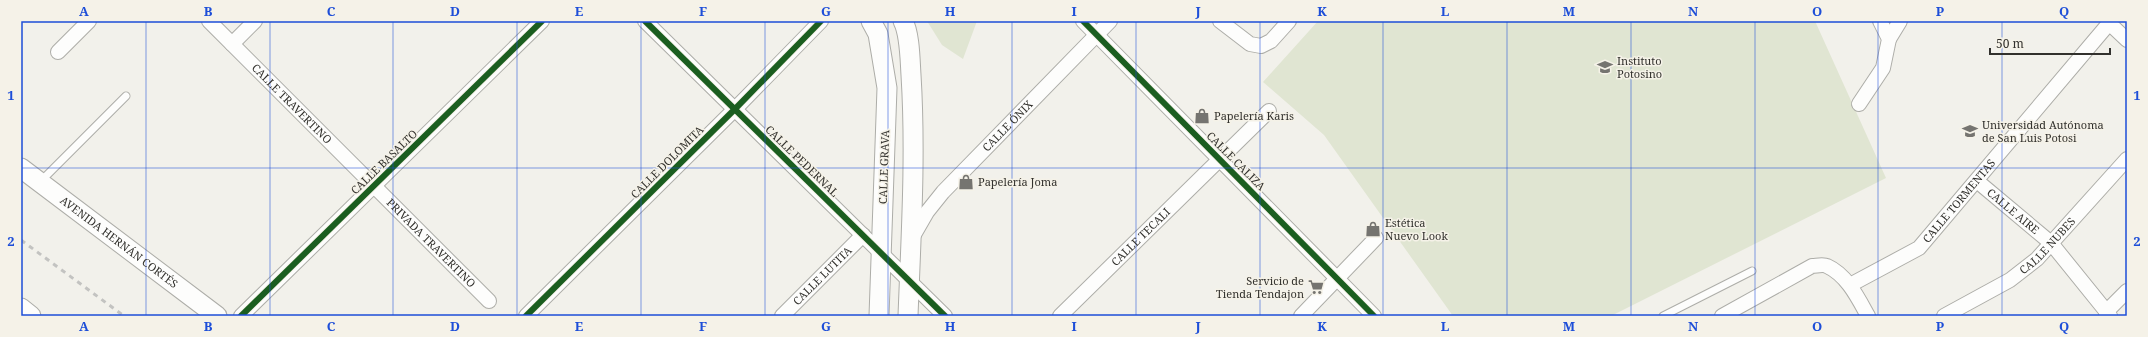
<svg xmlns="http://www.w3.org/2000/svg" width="2148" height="337" viewBox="0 0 2148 337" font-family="'Noto Serif',serif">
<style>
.grass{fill:#e0e5d2}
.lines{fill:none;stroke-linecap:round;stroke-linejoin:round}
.lane-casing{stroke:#adada8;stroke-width:9}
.street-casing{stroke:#adada8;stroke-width:16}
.secondary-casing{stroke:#adada8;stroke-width:21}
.lane{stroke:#fdfdfc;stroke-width:7}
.street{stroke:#fdfdfc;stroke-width:14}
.secondary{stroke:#fdfdfc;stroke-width:19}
.rail{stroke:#c3c3c1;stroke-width:3;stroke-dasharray:5 5;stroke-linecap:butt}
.cycleway-casing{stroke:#f5f2e8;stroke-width:8}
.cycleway{stroke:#1b5e20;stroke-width:6}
.grid{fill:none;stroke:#1d4ed8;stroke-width:1;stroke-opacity:0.55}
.labels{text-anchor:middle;stroke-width:3;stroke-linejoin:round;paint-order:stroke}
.poi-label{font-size:11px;fill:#32312d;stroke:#f5f2e8;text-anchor:start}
.street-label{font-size:11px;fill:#32312d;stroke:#f5f2e8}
.neatline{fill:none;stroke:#1d4ed8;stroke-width:1.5}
.grid-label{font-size:13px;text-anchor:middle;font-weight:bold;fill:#1d4ed8}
</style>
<rect width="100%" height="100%" fill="#f2f1eb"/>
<path class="grass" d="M927 21H977L963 59 942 45Z
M1318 21H1815L1886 178 1611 316H1453L1324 135 1263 82Z"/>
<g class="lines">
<defs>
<path id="lane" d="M40 182 126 96
M1663 316 1752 271"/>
<g id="street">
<path id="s1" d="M209 21 489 301"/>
<path d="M645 21 945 316"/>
<path d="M1083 21 1374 316"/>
<path d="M1220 21 1250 44 1261 46 1271 41 1289 21"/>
<path d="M2109 23 2127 40"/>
<path d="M1889 39 1900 21"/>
<path d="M232 44 255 21"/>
<path d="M58 52 89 21"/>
<path d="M1859 104 1883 68 1889 39 1880 21"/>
<path id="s2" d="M1977 181 2051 243 2110 316"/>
<path id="s3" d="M912 238 927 212 943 192 1110 21"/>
<path id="s4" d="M1850 285 1919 248 2111 21"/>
<path d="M2106 312 2127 291"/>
<path d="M241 316 542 21"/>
<path d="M526 316 735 109 821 21"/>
<path id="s5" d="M782 316 863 235"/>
<path id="s6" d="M1060 316 1269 111"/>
<path d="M1301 316 1376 238"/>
<path d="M1722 316 1812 266C1816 266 1823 264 1827 266 1847 275 1858 298 1868 316"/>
<path id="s7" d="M1944 316 2010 280 2037 259 2127 159"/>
</g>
<g id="secondary">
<path d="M871 21 878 34 887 88 879 316"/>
<path d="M903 21C910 34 910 60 911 75 916 155 911 236 908 316"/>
<path id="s8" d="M21 168 217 316"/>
<path d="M21 308 31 316"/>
</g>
</defs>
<use href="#lane" class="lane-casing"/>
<use href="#street" class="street-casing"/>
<use href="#secondary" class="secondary-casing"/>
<use href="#lane" class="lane"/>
<use href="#street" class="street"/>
<use href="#secondary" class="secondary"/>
<path class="rail" d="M21 240 124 316"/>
<defs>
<path id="cycleway" d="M645 21 945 316
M1083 21 1374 316
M241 316 542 21
M526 316 735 109 821 21"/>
</defs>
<use href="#cycleway" class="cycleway-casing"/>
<use href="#cycleway" class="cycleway"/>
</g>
<path class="grid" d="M146 21V316M270 21V316M393 21V316M517 21V316M641 21V316M765 21V316M888 21V316M1012 21V316M1136 21V316M1260 21V316M1383 21V316M1507 21V316M1631 21V316M1755 21V316M1878 21V316M2002 21V316M21 168H2127"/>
<defs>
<symbol id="university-bare" viewBox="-9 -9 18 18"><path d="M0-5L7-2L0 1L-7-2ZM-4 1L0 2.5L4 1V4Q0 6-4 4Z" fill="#757470" stroke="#f5f2e8" stroke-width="2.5" paint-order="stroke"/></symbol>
<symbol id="shop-bare" viewBox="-9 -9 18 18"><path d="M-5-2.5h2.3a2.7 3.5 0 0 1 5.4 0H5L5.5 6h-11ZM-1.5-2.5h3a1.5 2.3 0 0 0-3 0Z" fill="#757470" stroke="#f5f2e8" stroke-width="2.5" paint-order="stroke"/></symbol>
<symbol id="supermarket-bare" viewBox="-9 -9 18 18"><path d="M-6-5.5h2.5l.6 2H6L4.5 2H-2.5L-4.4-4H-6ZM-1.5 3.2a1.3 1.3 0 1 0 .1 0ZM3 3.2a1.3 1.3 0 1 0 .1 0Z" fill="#757470" stroke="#f5f2e8" stroke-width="2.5" paint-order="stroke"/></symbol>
</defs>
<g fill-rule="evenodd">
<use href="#university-bare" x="1594" y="56" width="22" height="22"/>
<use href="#shop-bare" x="1191" y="105" width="22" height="22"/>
<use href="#university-bare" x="1959" y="120" width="22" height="22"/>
<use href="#shop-bare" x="955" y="171" width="22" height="22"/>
<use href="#shop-bare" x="1362" y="218" width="22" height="22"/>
<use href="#supermarket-bare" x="1305" y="276" width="22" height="22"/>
</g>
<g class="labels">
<g class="poi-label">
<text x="1617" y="65">Instituto<tspan x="1617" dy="13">Potosino</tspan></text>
<text x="1214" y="120">Papelería Karis</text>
<text x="1982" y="129">Universidad Autónoma<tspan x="1982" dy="13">de San Luis Potosi</tspan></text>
<text x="978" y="186">Papelería Joma</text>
<text x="1385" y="227">Estética<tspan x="1385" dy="13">Nuevo Look</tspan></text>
<text x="1304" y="285" text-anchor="end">Servicio de<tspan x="1304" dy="13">Tienda Tendajon</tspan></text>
</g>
<g class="street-label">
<text dy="4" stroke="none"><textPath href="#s1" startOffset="117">CALLE TRAVERTINO</textPath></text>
<text dy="4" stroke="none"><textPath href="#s3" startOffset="148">CALLE ÓNIX</textPath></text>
<text transform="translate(802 161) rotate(44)" y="4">CALLE PEDERNAL</text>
<text transform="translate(1236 161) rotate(45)" y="4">CALLE CALIZA</text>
<text transform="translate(384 162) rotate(-44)" y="4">CALLE BASALTO</text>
<text transform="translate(667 162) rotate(-45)" y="4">CALLE DOLOMITA</text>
<text transform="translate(884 167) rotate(-88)" y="4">CALLE GRAVA</text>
<text dy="4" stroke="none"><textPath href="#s4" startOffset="140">CALLE TORMENTAS</textPath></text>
<text dy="4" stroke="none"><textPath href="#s2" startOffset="47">CALLE AIRE</textPath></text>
<text dy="4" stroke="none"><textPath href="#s6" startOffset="113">CALLE TECALI</textPath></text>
<text dy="4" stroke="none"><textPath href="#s8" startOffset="123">AVENIDA HERNÁN CORTÉS</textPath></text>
<text dy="4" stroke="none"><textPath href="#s1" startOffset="314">PRIVADA TRAVERTINO</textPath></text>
<text dy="4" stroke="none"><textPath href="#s7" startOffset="126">CALLE NUBES</textPath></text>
<text dy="4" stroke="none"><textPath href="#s5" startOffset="57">CALLE LUTITA</textPath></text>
</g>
</g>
<rect width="2148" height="337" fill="none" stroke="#f5f2e8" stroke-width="44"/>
<path d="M1990 48v6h120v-6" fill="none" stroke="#32312d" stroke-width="2"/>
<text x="1996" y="48" font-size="12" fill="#32312d" stroke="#f5f2e8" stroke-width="3" paint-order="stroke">50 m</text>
<rect x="22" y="22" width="2104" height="293" class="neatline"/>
<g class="grid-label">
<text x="84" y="16">A</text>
<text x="208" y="16">B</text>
<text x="331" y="16">C</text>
<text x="455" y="16">D</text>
<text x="579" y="16">E</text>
<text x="703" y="16">F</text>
<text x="826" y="16">G</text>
<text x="950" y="16">H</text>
<text x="1074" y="16">I</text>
<text x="1198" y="16">J</text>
<text x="1322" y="16">K</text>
<text x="1445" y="16">L</text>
<text x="1569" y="16">M</text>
<text x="1693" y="16">N</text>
<text x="1817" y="16">O</text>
<text x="1940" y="16">P</text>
<text x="2064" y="16">Q</text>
<text x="11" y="100">1</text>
<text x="2137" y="100">1</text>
<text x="11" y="246">2</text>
<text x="2137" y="246">2</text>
<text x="84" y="331">A</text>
<text x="208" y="331">B</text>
<text x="331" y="331">C</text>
<text x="455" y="331">D</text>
<text x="579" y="331">E</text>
<text x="703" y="331">F</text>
<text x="826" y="331">G</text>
<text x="950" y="331">H</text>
<text x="1074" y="331">I</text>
<text x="1198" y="331">J</text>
<text x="1322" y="331">K</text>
<text x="1445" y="331">L</text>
<text x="1569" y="331">M</text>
<text x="1693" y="331">N</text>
<text x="1817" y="331">O</text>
<text x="1940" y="331">P</text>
<text x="2064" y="331">Q</text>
</g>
</svg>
